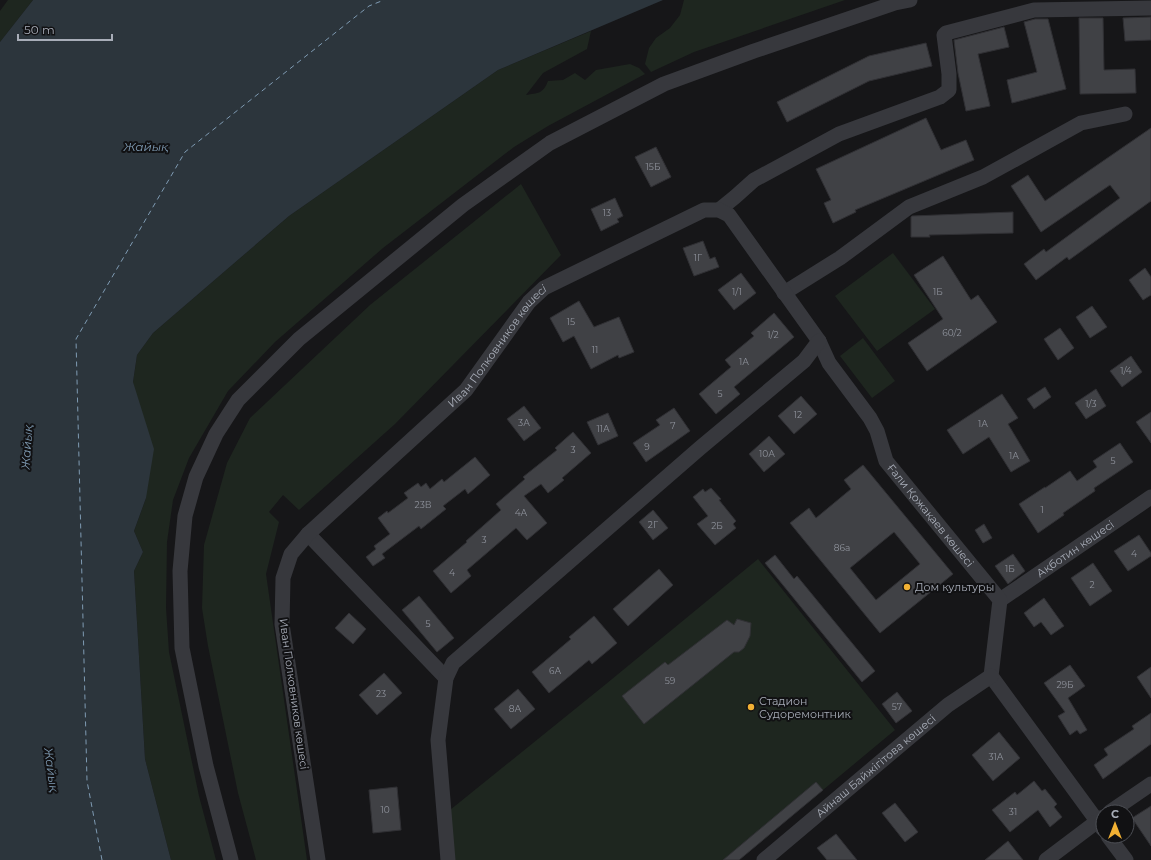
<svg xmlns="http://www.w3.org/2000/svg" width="1151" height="860" viewBox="0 0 1151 860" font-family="Montserrat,sans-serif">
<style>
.green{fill:#1e261f}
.water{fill:#2c353c}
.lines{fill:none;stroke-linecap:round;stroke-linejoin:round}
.ferry{stroke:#7f9bb3;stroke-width:1;stroke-dasharray:5 4;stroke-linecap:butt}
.building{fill:#404145;stroke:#303034;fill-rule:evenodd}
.street{stroke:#37383d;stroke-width:15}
.poi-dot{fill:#f2b134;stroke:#111113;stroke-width:1.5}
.labels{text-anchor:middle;stroke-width:4;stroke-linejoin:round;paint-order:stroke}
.number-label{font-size:9px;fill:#8e929b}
.street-label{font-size:11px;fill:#a8adb8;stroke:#111113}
.poi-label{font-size:11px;fill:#a8adb8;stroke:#111113;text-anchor:start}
.water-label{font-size:12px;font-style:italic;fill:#7f9bb3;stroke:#111113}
</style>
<rect width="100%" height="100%" fill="#161618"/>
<path class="green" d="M8 0H33L0 42V11Z
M684 0H845L694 52 651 72 645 64 649 48 656 38 670 28 680 15Z
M591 31 587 49 543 73 526 95C538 93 543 94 548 81L563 80 575 73 585 80 596 70 630 64 639 68 645 74 548 126 514 147 383 248 275 342 228 391 189 458 173 500 167 542 166 608 169 652 199 796 216 860H171L145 759 134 571 143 552 134 531 146 498 133 382 137 355 153 333 289 216 498 70Z
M521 184 561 255 395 424 299 510 283 495 269 512 279 522 266 574 307 860H256L238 793 208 646 202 608 204 545 227 463 250 418 370 305Z
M893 253 935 309 877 351 835 296Z
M863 338 895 381 872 398 840 356Z
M758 559 895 730 739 860H454L450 810 606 684Z"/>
<path class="water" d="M33 0H663L498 70 289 216 153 333 137 355 133 382 154 449 146 498 134 531 143 552 134 571 145 759 171 860H0V42Z"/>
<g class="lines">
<path class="ferry" d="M102 860 87 781 76 339 185 152 369 6 384 0"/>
</g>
<path class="building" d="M1151 17V40L1125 41 1123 18Z
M1079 18H1103L1104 70 1135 69 1136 93 1080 94Z
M1035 19H1048L1066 89 1012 103 1007 80 1037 72 1024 22Z
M1004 27 1009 47 978 54 990 106 966 111 958 73 954 40Z
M926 43 932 66 869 81 787 122 777 102 869 56Z
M926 118 941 150 966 140 974 160 855 210 856 212 833 223 824 203 831 200 816 169Z
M1151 128V201L1069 260 1067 257 1036 280 1024 264 1044 249 1046 252 1120 198 1110 185 1041 232 1011 186 1028 175 1045 201Z
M656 147 671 177 651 187 635 157Z
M615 198 623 216 617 219 619 222 601 231 591 209Z
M1013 212V233L929 235 930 237H911V217L912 216Z
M703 241 710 259 715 257 719 267 694 276 683 248Z
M943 256 971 300 978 295 997 322 927 371 908 343 943 319 914 275Z
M1145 268 1151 277V295L1143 300 1129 280Z
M741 273 756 293 734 310 718 290Z
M579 301 594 327 619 317 634 352 619 358 618 355 591 369 574 336 563 342 550 318Z
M1092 306 1107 327 1090 338 1076 317Z
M774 313 794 337 734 387 740 394 716 414 699 394 731 367 725 360 754 336 751 333Z
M1060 328 1074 348 1058 360 1044 339Z
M1131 356 1142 372 1122 387 1110 371Z
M1045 387 1051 397 1034 409 1027 399Z
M1096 389 1106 406 1086 419 1075 403Z
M1002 394 1018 418 1008 424 1030 461 1011 472 989 437 963 454 947 430Z
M801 396 817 414 794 434 778 416Z
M524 406 541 428 524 441 507 419Z
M674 408 690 431 646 462 633 443 660 425 656 420Z
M1151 412V443L1136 422Z
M608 413 618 436 598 445 587 422Z
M573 432 591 453 562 478 564 480 548 493 541 484 524 496 547 523 527 540 516 528 467 570 471 576 451 593 433 571 467 542 466 541 501 510 496 504 525 479 523 477 557 450 555 448Z
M769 436 785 454 764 472 749 454Z
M1120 443 1133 462 1094 488 1095 491 1063 513 1064 515 1038 533 1019 504 1045 487V488L1070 471 1077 481 1097 467 1093 461Z
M475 457 490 475 468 494 465 489 443 506 446 509 421 529 419 526 382 554 385 558 373 566 366 557 376 549 374 546 390 534 378 518 387 511 388 513 408 498 404 493 418 483 421 487 426 483 430 489 442 479 444 482Z
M863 465 953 574 880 633 790 523 809 508 816 518 851 489 844 480ZM894 532 920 564 876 600 850 568Z
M711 488 721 499 719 500 736 521 733 524 736 528 715 545 697 524 708 516 693 497 703 489 705 492Z
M653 510 668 528 653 540 639 522Z
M984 524 992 538 983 543 975 530Z
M1139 535 1151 553V556L1128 571 1114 551Z
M1013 554 1025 571 1008 584 995 566Z
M775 555 794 579 797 576 875 671 862 682 765 563Z
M1093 563 1112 591 1090 606 1071 578Z
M659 569 673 585 628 626 613 609Z
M419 596 454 638 437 652 402 610Z
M1044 598 1064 626 1051 635 1041 622 1034 627 1024 613Z
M349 613 366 629 353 644 335 628Z
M594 616 617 643 592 664 589 660 549 693 532 672 571 639 569 637Z
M737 619 751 623 750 636 744 648 739 652H734L644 724 622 696 665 662 668 665 727 620 734 625Z
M1070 665 1085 686 1068 698 1087 730 1080 734 1077 730 1070 735 1058 716 1065 712 1044 683Z
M1151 667V698L1137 677Z
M384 673 402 693 377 715 359 695Z
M518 689 535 709 511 729 494 709Z
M897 692 912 711 896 723 882 704Z
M1151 713V744L1103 779 1094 765 1108 755 1104 749 1134 729 1132 726Z
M999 732 1020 758 993 781 972 755Z
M1034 781 1042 791 1045 789 1057 804 1054 807 1062 817 1050 827 1038 810 1010 832 992 810 1015 792 1017 795Z
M816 782 823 790 739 860H723Z
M397 787 401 830 373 833 369 790Z
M895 803 918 832 905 842 882 813Z
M1151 806V846L1132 818Z
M836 834 857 860H827L817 848Z
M1008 841 1023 860H985Z"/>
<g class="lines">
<g class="street">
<path d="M719 210 735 197 754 180 839 134 940 97 949 90V74L944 35 946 33 1034 10 1151 8"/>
<path d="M784 293 840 258 909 207 983 177 1081 123 1125 114"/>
<path d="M308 534 446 678"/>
<path id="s1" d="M1000 600 1151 497"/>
<path d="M1110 812 1151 784"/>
<path d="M1108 836 1126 860"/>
<path d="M231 860 206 766 182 648 180 571 185 516 196 477 216 434 238 400 299 339 463 205 550 143 664 84 754 51 895 3 910 0"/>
<path id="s2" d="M318 860 282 624 283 578 291 554 308 534 466 390 529 302 544 288 704 210H719L729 215 819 341 829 363 870 418 877 431 886 461 1000 600 991 676 1103 829"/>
<path d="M448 860 438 740 446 678 453 663 700 448 804 361 819 341"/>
<path id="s3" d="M764 860 948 705 991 676"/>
<path d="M1046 860 1103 817"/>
</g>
</g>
<g class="poi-dot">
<circle cx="907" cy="587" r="4"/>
<circle cx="751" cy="707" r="4"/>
</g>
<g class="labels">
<g class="number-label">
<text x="653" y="170">15Б</text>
<text x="607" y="216">13</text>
<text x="698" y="261">1Г</text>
<text x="737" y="295">1/1</text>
<text x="938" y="295">1Б</text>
<text x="571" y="325">15</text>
<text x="952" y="336">60/2</text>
<text x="773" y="338">1/2</text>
<text x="595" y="353">11</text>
<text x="744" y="365">1А</text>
<text x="1126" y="374">1/4</text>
<text x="720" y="397">5</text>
<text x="1091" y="407">1/3</text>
<text x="798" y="418">12</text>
<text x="524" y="426">3А</text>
<text x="983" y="427">1А</text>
<text x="673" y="429">7</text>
<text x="603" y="432">11А</text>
<text x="647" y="450">9</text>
<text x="573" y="453">3</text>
<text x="767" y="457">10А</text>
<text x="1014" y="459">1А</text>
<text x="1113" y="464">5</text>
<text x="423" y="508">23В</text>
<text x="1042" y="513">1</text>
<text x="521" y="516">4А</text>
<text x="653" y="528">2Г</text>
<text x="717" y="529">2Б</text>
<text x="484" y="543">3</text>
<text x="842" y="551">86а</text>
<text x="1134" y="557">4</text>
<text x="1010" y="572">1Б</text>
<text x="452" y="576">4</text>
<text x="1092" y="588">2</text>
<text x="428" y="627">5</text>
<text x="555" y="674">6А</text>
<text x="670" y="684">59</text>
<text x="1065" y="688">29Б</text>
<text x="381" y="697">23</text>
<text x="897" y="710">57</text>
<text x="515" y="712">8А</text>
<text x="996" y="760">31А</text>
<text x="385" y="813">10</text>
<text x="1013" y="815">31</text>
</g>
<g class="street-label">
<text dy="4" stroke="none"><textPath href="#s2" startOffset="604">Иван Полковников көшесі</textPath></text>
<text dy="4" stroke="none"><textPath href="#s2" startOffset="1247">Ғали Қожақаев көшесі</textPath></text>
<text dy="4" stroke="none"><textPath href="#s1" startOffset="91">Ақботин көшесі</textPath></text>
<text transform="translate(294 694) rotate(82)" y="4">Иван Полковников көшесі</text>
<text dy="4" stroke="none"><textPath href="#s3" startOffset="146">Айнаш Байжігітова көшесі</textPath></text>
</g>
<g class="poi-label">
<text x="915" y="591">Дом культуры</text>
<text x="759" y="705">Стадион<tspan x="759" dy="13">Судоремонтник</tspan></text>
</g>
<g class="water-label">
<text x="146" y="151">Жайық</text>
<text transform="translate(27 447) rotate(-86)" y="4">Жайық</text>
<text transform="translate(51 770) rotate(82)" y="4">Жайық</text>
</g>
</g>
<g transform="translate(1115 824)"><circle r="19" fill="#111113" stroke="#4d4f55"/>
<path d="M0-3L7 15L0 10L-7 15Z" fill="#f2b134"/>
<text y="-6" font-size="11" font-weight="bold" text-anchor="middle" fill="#a8adb8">С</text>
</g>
<path d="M18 34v6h94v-6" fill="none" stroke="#a8adb8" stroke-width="2"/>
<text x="24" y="34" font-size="12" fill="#a8adb8" stroke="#111113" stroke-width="3" paint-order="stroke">50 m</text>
</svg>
